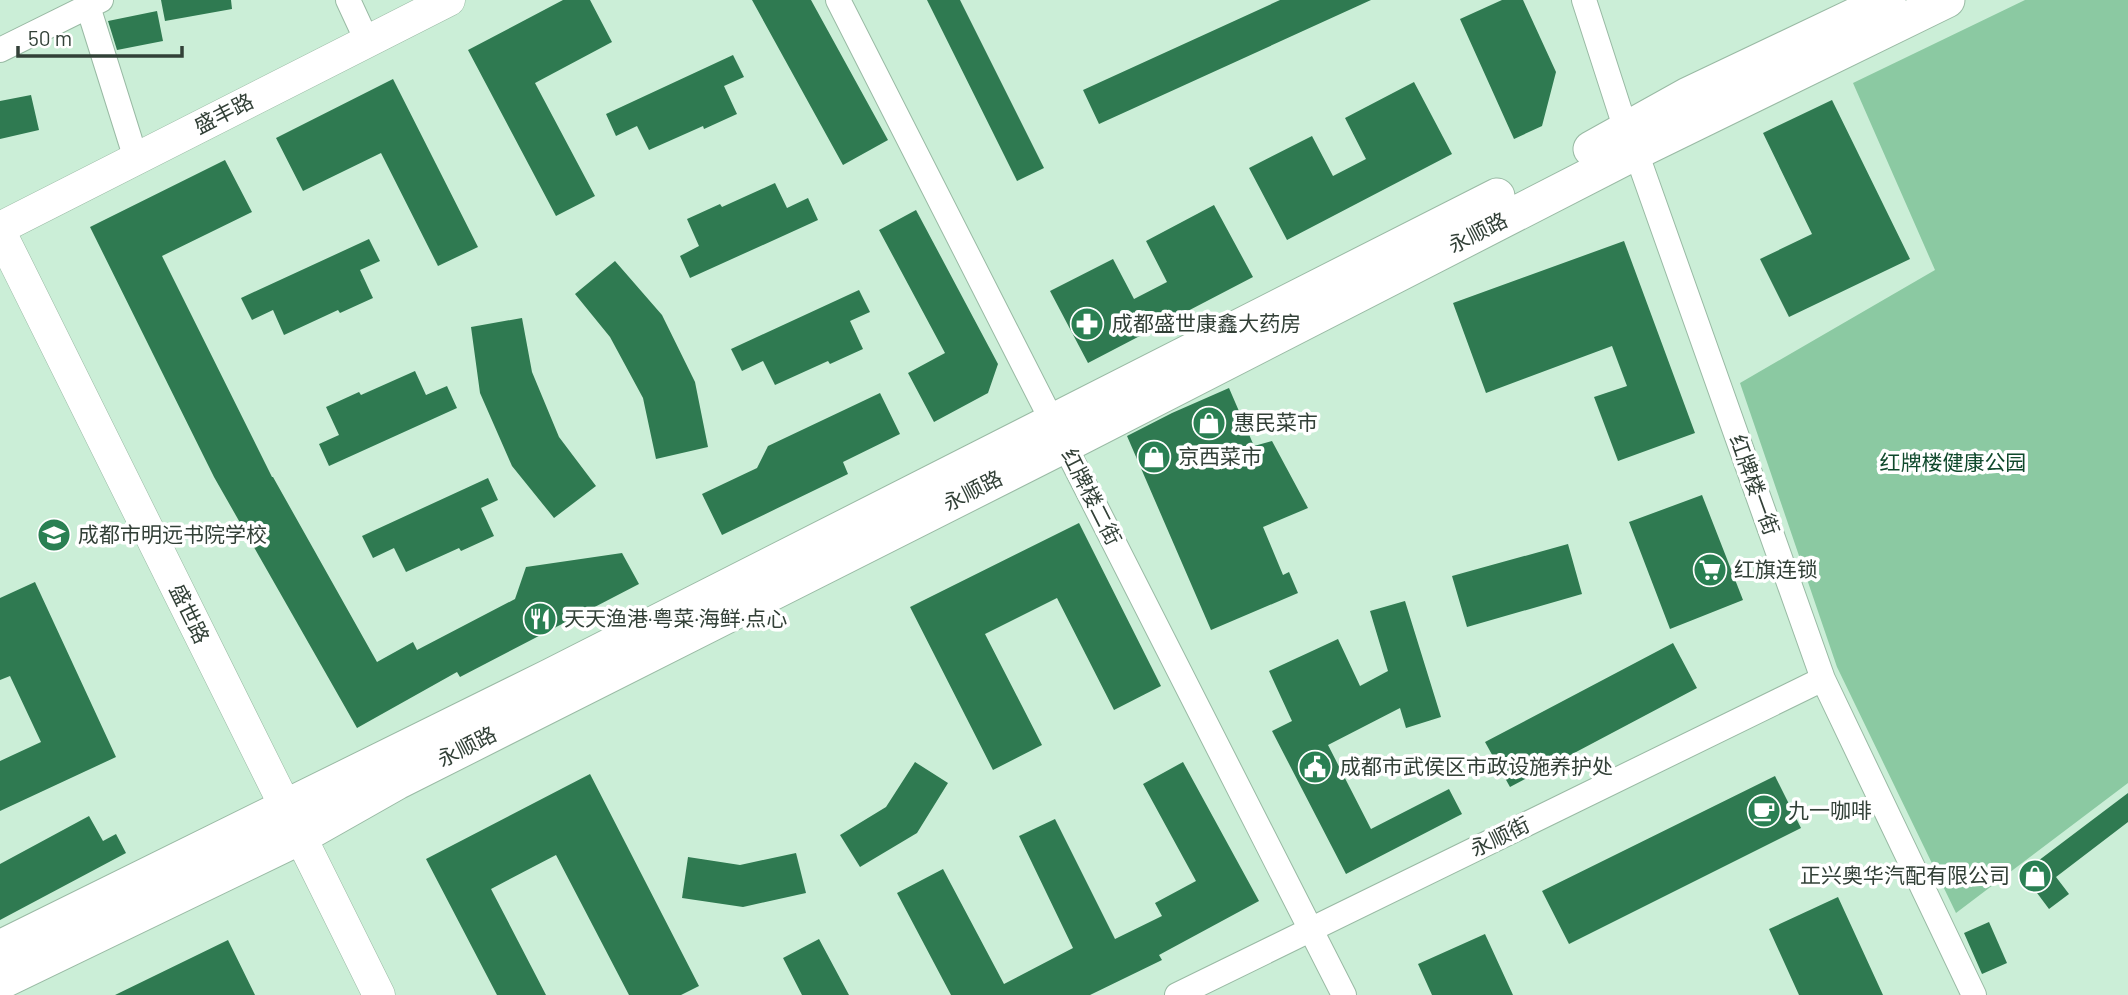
<svg xmlns="http://www.w3.org/2000/svg" width="2128" height="995" viewBox="0 0 2128 995" font-family="Barlow,'Noto Sans SC',sans-serif">
<style>
.green{fill:#8bc9a2}
.building{fill:#2f7a51}
.lines{fill:none;stroke-linecap:round;stroke-linejoin:round}
.minor-casing{stroke:#99baa4;stroke-width:26}
.tertiary-casing{stroke:#99baa4;stroke-width:33}
.secondary-casing{stroke:#99baa4;stroke-width:37}
.minor{stroke:#fff;stroke-width:24}
.tertiary{stroke:#fff;stroke-width:32}
.secondary{stroke:#fff;stroke-width:35}
.labels{text-anchor:middle;stroke-width:7;stroke-linejoin:round;paint-order:stroke}
.street-label{font-size:21px;fill:#324037;stroke:#fff}
.poi-label{font-size:21px;fill:#324037;stroke:#fff;text-anchor:start}
.park-label{font-size:21px;fill:#0f492c;stroke:#fff}
</style>
<rect width="100%" height="100%" fill="#cbeed7"/>
<path class="green" d="M2025 0H2128V783L1956 913 1837 667 1740 383 1935 270 1853 83Z"/>
<path class="building" d="M161 0H231L232 9 165 21Z
M563 0H590L612 42 535 83 595 196 556 216 468 50Z
M752 0H811L888 140 843 165Z
M927 0H960L1044 168 1017 181Z
M1280 0H1371L1099 124 1083 90Z
M1502 0H1523L1556 72 1542 126 1514 139 1460 19Z
M157 11 163 41 117 50 108 21Z
M733 55 744 77 724 86 737 114 704 129 703 126 649 150 637 126 616 136 606 114Z
M393 79 478 247 438 266 381 153 303 191 276 138Z
M1414 82 1452 154 1287 240 1249 168 1312 136 1333 176 1366 159 1345 118Z
M31 95 39 130 0 139V101Z
M1832 100 1910 259 1789 317 1760 259 1812 234 1763 133Z
M225 160 252 212 162 256 272 477H273L377 662 413 642 417 650 515 599 526 567 622 553 639 584 460 677 457 672 357 728 214 477 90 227Z
M775 183 787 208 808 198 818 220 690 278 680 256 699 246 687 219 720 204 722 207Z
M1214 205 1253 277 1088 363 1050 291 1113 259 1134 299 1167 282 1146 241Z
M916 210 998 364 988 393 934 422 908 373 945 353 879 230Z
M369 239 380 261 360 270 373 298 340 313 338 310 284 335 273 310 252 320 241 298Z
M1624 241 1695 433 1618 461 1594 397 1627 386 1612 346 1486 393 1453 303Z
M615 261 662 315 695 382 708 447 656 459 643 398 610 337 575 294Z
M859 290 870 312 850 321 863 349 830 364 828 361 775 385 763 361 742 371 731 349Z
M522 318 532 372 559 437 596 486 554 518 512 466 480 393 471 327Z
M415 371 426 395 447 386 457 408 329 466 319 444 339 435 326 407 359 392 361 395Z
M1229 388 1254 446 1272 441 1308 508 1263 527 1283 575 1289 572 1298 593 1211 630 1127 436 1172 413Z
M880 393 900 434 843 462 848 474 722 535 702 494 757 468 768 446Z
M488 478 498 500 481 508 494 536 461 551 459 548 406 572 394 548 373 558 362 536Z
M1702 495 1743 600 1670 629 1629 522Z
M1079 523 1161 686 1114 710 1057 598 985 634 1042 745 993 770 910 607Z
M1568 544 1582 594 1467 627 1452 576Z
M35 582 116 757 0 811V761L41 742 10 676 0 680V598Z
M1405 601 1441 717 1406 728 1400 708 1328 745 1371 829 1449 789 1462 814 1346 874 1272 731 1292 721 1269 671 1338 639 1360 686 1388 671 1370 611Z
M1673 643 1697 688 1510 787 1485 742Z
M915 762 948 783 917 833 860 867 840 835 886 807Z
M1183 762 1259 901 1159 955 1162 960 1090 995H951L897 893 943 869 1004 984 1073 948 1019 836 1055 819 1115 939 1162 916 1155 903 1196 881 1143 784Z
M590 774 699 986 681 995H629L556 855 491 889 546 995H497L426 859Z
M1775 776 1801 828 1569 944 1542 891Z
M2128 793V822L2056 877 2069 894 2049 909 2022 873Z
M89 816 103 841 116 834 126 853 0 920V864Z
M796 853 806 893 743 907 682 898 688 857 740 865Z
M1838 897 1883 995H1799L1769 929Z
M1989 922 2007 963 1982 974 1964 933Z
M1485 934 1513 995H1432L1418 964Z
M819 939 849 995H802L783 958Z
M228 940 255 995H115Z"/>
<g class="lines">
<defs>
<path id="minor" d="M86 0 136 159
M348 0 367 41
M838 0 1344 995
M1584 0 1626 130 1636 152 1823 679 1974 995
M0 50 101 0
M1177 995 1823 679"/>
<path id="tertiary" d="M0 228 449 0
M0 232 379 995"/>
<path id="secondary" d="M1591 149 1688 95 1888 0
M0 948 549 677 1497 196
M0 982 300 837 397 782 1065 445 1636 152 1947 0"/>
</defs>
<use href="#minor" class="minor-casing"/>
<use href="#tertiary" class="tertiary-casing"/>
<use href="#secondary" class="secondary-casing"/>
<use href="#minor" class="minor"/>
<use href="#tertiary" class="tertiary"/>
<use href="#secondary" class="secondary"/>
</g>
<defs>
<symbol id="pharmacy-disc" viewBox="-11 -11 22 22"><circle r="9.5" fill="#2a8053" stroke="#fff"/><path d="M-2-6h4v4h4v4h-4v4h-4v-4h-4v-4h4Z" fill="#fff"/></symbol>
<symbol id="shop-disc" viewBox="-11 -11 22 22"><circle r="9.5" fill="#2a8053" stroke="#fff"/><path d="M-5-2.5h2.3a2.7 3.5 0 0 1 5.4 0H5L5.5 6h-11ZM-1.5-2.5h3a1.5 2.3 0 0 0-3 0Z" fill="#fff"/></symbol>
<symbol id="school-disc" viewBox="-11 -11 22 22"><circle r="9.5" fill="#2a8053" stroke="#fff"/><path d="M0-5L7-2L0 1L-7-2ZM-4 1L0 2.5L4 1V4Q0 6-4 4Z" fill="#fff"/></symbol>
<symbol id="supermarket-disc" viewBox="-11 -11 22 22"><circle r="9.5" fill="#2a8053" stroke="#fff"/><path d="M-6-5.5h2.5l.6 2H6L4.5 2H-2.5L-4.4-4H-6ZM-1.5 3.2a1.3 1.3 0 1 0 .1 0ZM3 3.2a1.3 1.3 0 1 0 .1 0Z" fill="#fff"/></symbol>
<symbol id="restaurant-disc" viewBox="-11 -11 22 22"><circle r="9.5" fill="#2a8053" stroke="#fff"/><path d="M-5-6h1v4h1v-4h1v4h1v-4h1v5L-1.5 .5V6h-2V.5L-5-1ZM5-6V6H3V1.5H1.5Q1.5-4 5-6Z" fill="#fff"/></symbol>
<symbol id="civic-disc" viewBox="-11 -11 22 22"><circle r="9.5" fill="#2a8053" stroke="#fff"/><path d="M-.6-6.5H3V-4.5H.6V-3L4-1V1h2V6H-6V1h2V-1L-.6-3ZM-1.2 2.5V6h2.4V2.5Z" fill="#fff"/></symbol>
<symbol id="cafe-disc" viewBox="-11 -11 22 22"><circle r="9.5" fill="#2a8053" stroke="#fff"/><path d="M-5.5-4.5H6V0H3Q3 3.5 0 3.5H-2.5Q-5.5 3.5-5.5 0ZM3-3.2v2h1.7v-2ZM-6 4.5H4V6H-6Z" fill="#fff"/></symbol>
</defs>
<g fill-rule="evenodd">
<use href="#pharmacy-disc" x="1068" y="305" width="38" height="38"/>
<use href="#shop-disc" x="1190" y="404" width="38" height="38"/>
<use href="#shop-disc" x="1135" y="438" width="38" height="38"/>
<use href="#school-disc" x="35" y="516" width="38" height="38"/>
<use href="#supermarket-disc" x="1691" y="551" width="38" height="38"/>
<use href="#restaurant-disc" x="521" y="600" width="38" height="38"/>
<use href="#civic-disc" x="1296" y="748" width="38" height="38"/>
<use href="#cafe-disc" x="1745" y="792" width="38" height="38"/>
<use href="#shop-disc" x="2016" y="857" width="38" height="38"/>
</g>
<g class="labels">
<g class="street-label">
<text transform="translate(224 114) rotate(-27)" y="7">盛丰路</text>
<text transform="translate(1478 233) rotate(-27)" y="7">永顺路</text>
<text transform="translate(1754 485) rotate(70)" y="7">红牌楼一街</text>
<text transform="translate(973 491) rotate(-27)" y="7">永顺路</text>
<text transform="translate(1091 497) rotate(63)" y="7">红牌楼二街</text>
<text transform="translate(189 614) rotate(64)" y="7">盛世路</text>
<text transform="translate(467 747) rotate(-27)" y="7">永顺路</text>
<text transform="translate(1500 837) rotate(-26)" y="7">永顺街</text>
</g>
<g class="poi-label">
<text x="1112" y="331">成都盛世康鑫大药房</text>
<text x="1234" y="430">惠民菜市</text>
<text x="1178" y="464">京西菜市</text>
<text x="78" y="542">成都市明远书院学校</text>
<text x="1734" y="577">红旗连锁</text>
<text x="564" y="626">天天渔港·粤菜·海鲜·点心</text>
<text x="1340" y="774">成都市武侯区市政设施养护处</text>
<text x="1788" y="818">九一咖啡</text>
<text x="2010" y="883" text-anchor="end">正兴奥华汽配有限公司</text>
</g>
<g class="park-label">
<text x="1953" y="470">红牌楼健康公园</text>
</g>
</g>
<path d="M18 46v10h164v-10" fill="none" stroke="#324037" stroke-width="3.5"/>
<text x="28" y="46" font-size="21" fill="#324037" stroke="#ffffff" stroke-width="5" paint-order="stroke">50 m</text>
</svg>
